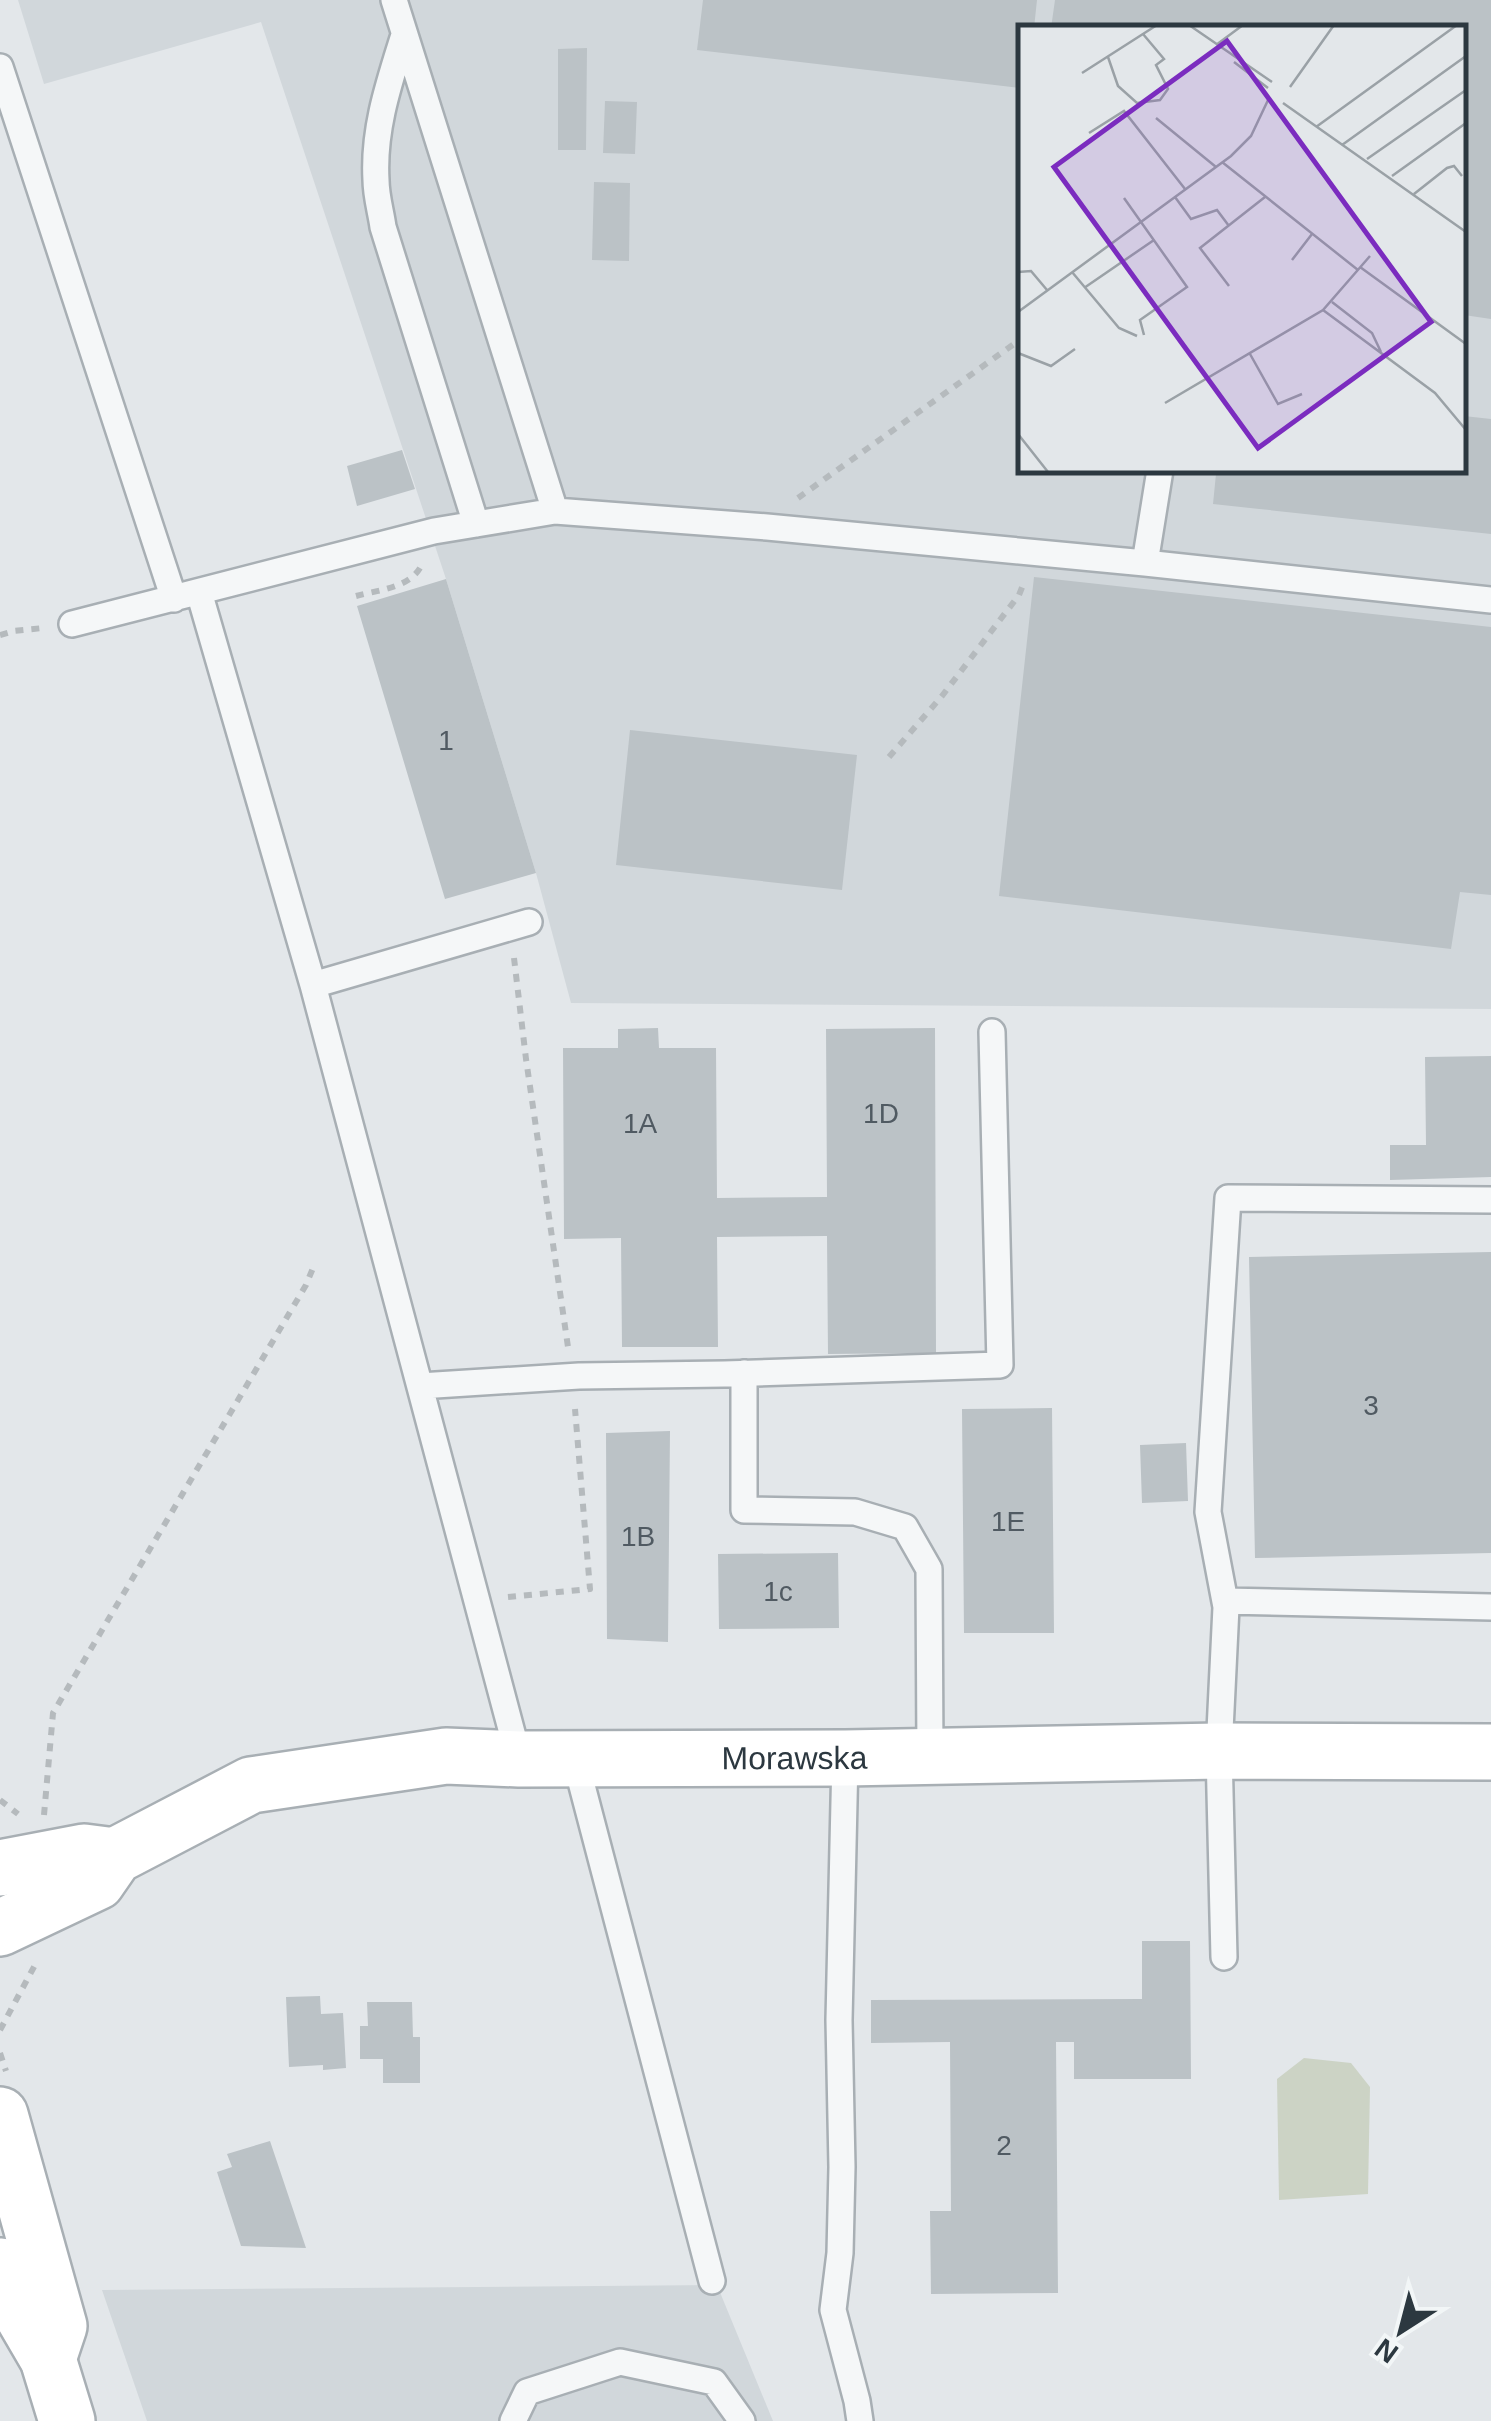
<svg xmlns="http://www.w3.org/2000/svg" width="1491" height="2421" viewBox="0 0 1491 2421" font-family="Arial,sans-serif">
<style>
.built{fill:#d1d7db;fill-rule:evenodd}
.green{fill:#ccd3c5}
.building{fill:#bbc2c6}
.lines{fill:none;stroke-linecap:round;stroke-linejoin:round}
.lane-casing{stroke:#a8afb4;stroke-width:30}
.secondary-casing{stroke:#a8afb4;stroke-width:60}
.path{stroke:#b5babd;stroke-width:6;stroke-dasharray:8 8;stroke-linecap:butt}
.lane{stroke:#f5f7f8;stroke-width:25}
.secondary{stroke:#fff;stroke-width:55}
.labels{text-anchor:middle;stroke-width:8;stroke-linejoin:round;paint-order:stroke}
.number-label{font-size:28px;fill:#505a62}
.street-label{font-size:32px;fill:#2c3840;stroke:#f2f6f7}
.inset-road{fill:none;stroke:#9aa1a6;stroke-width:2.5}
.view{fill:#7b2cbf;fill-opacity:0.15;stroke:#7b2cbf;stroke-width:5}
.inset-edge{fill:none;stroke:#2c3840;stroke-width:5}
</style>
<rect width="100%" height="100%" fill="#e3e7ea"/>
<path class="built" d="M18 0H1491V1009L571 1003 536 873 446 579 261 22 44 84ZM1021 28H1464V470H1021Z
M717 2285 773 2421H147L102 2290Z"/>
<path class="green" d="M1304 2058 1351 2063 1370 2087 1368 2194 1279 2200 1277 2079Z"/>
<path class="building" d="M703 0H1037L1034 28H1021V88L697 50Z
M1055 0H1491V319L1464 315V28H1051Z
M587 48 586 150H558V49Z
M605 101 637 102 635 154 603 153Z
M594 182 630 183 629 261 592 260Z
M1464 416 1491 419V534L1213 504 1216 474 1206 473V470H1464Z
M402 450 415 489 357 506 347 466Z
M1034 577 1491 627V895L1460 892 1451 949 999 896Z
M446 579 536 873 445 899 357 606Z
M630 730 857 755 842 890 616 865Z
M658 1028 659 1048H716L717 1198 827 1197 826 1029 935 1028 936 1353 828 1354 827 1236 717 1237 718 1347H622L621 1238 564 1239 563 1048H618V1029Z
M1491 1056V1177L1390 1180V1145H1426L1425 1057Z
M1491 1252V1553L1255 1558 1249 1257Z
M1052 1408 1054 1633H964L962 1409Z
M670 1431 668 1642 607 1639 606 1433Z
M1186 1443 1188 1501 1142 1503 1140 1445Z
M838 1553 839 1628 719 1629 718 1554Z
M1142 1941H1190L1191 2079H1074V2042H1056L1058 2293 931 2294 930 2211H951L950 2042 871 2043V2000L1142 1999Z
M320 1996 321 2014 343 2013 346 2068 323 2070V2065L289 2067 286 1997Z
M367 2002H412L413 2037H420V2083H383V2059H360V2026H368Z
M270 2141 306 2248 241 2246 217 2172 232 2167 227 2154Z"/>
<g class="lines">
<defs>
<path id="lane" d="M394 0 555 511
M404 35C389 83 373 129 376 180 376 196 381 212 383 227L476 524
M0 67 174 599
M1145 563 1160 470
M199 592 313 985 519 1759
M72 624 434 531 555 511 767 527 1145 563 1491 600
M313 985 529 922
M744 1373V1510L855 1512 905 1527 929 1569 930 1756
M420 1386 579 1376 724 1374 1000 1365 992 1032
M1225 1601 1491 1607
M845 1758 839 2020 842 2167 840 2253 833 2310 857 2401 860 2421
M575 1759 712 2281
M1224 1957 1219 1751 1226 1607 1208 1512 1228 1198 1491 1200
M513 2421 527 2392 620 2362 714 2382 742 2421"/>
<g id="secondary">
<path d="M0 1868 84 1852 115 1856"/>
<path id="s1" d="M0 1928 97 1882 115 1856 251 1785 446 1756 519 1759 845 1758 1219 1751 1491 1752"/>
<path d="M0 2115 59 2326 48 2359"/>
<path d="M0 2266 9 2292 48 2359 67 2421"/>
</g>
</defs>
<use href="#lane" class="lane-casing"/>
<use href="#secondary" class="secondary-casing"/>
<path class="path" d="M798 498 1021 339
M356 596C378 590 408 588 420 568
M0 635 14 631 43 628
M889 757 942 696 1019 595 1023 585
M514 958 526 1059 568 1347
M508 1597 590 1589 575 1409
M0 1800 18 1814
M44 1815 53 1713 306 1285 313 1268
M0 2030 35 1965
M0 2053 6 2071"/>
<use href="#lane" class="lane"/>
<use href="#secondary" class="secondary"/>
</g>
<g class="labels">
<g class="number-label">
<text x="446" y="750">1</text>
<text x="881" y="1123">1D</text>
<text x="640" y="1133">1A</text>
<text x="1371" y="1415">3</text>
<text x="1008" y="1531">1E</text>
<text x="638" y="1546">1B</text>
<text x="778" y="1601">1c</text>
<text x="1004" y="2155">2</text>
</g>
<g class="street-label">
<text dy="11" stroke="none"><textPath href="#s1" startOffset="838">Morawska</textPath></text>
</g>
</g>
<g transform="translate(1018 25)">
<rect width="448" height="448" fill="#e3e7ea"/>
<path class="inset-road" d="M171 0 254 57M198 20 225 0M90 32 100 61 119 78 142 75 150 64 138 40 146 34 125 9M216 37 250 63M64 48 139 0M272 62 316 0M265 78 448 207M138 93 198 142M298 102 439 0M71 108 106 86 167 164M324 120 448 31M349 134 448 65M204 137 340 245M374 151 448 98M396 169 429 143 436 141 444 151M157 172 173 194 199 185 211 201M106 173 169 262 122 295 126 310M274 235 294 209M342 242 448 319M0 247 13 246 29 265M54 247 101 303 119 311M211 261 182 223 247 172M66 263 136 215M314 277 354 308 363 327M305 285 417 368 448 405M0 287 213 131 233 111 251 73M0 328 33 341 57 324M232 329 260 379 284 369M147 378 305 285 352 231M0 409 30 447"/>
<path class="view" d="M209 16 413 297 240 423 36 142Z"/>
<rect width="448" height="448" class="inset-edge"/>
</g>
<g transform="translate(1401 2331) rotate(216)" stroke="#f2f6f7" stroke-width="8" paint-order="stroke">
<path d="M0-8L18 38L0 25L-18 38Z" fill="#2c3840"/>
<text y="-15" font-size="28" font-weight="bold" text-anchor="middle" fill="#2c3840">N</text>
</g>
</svg>
